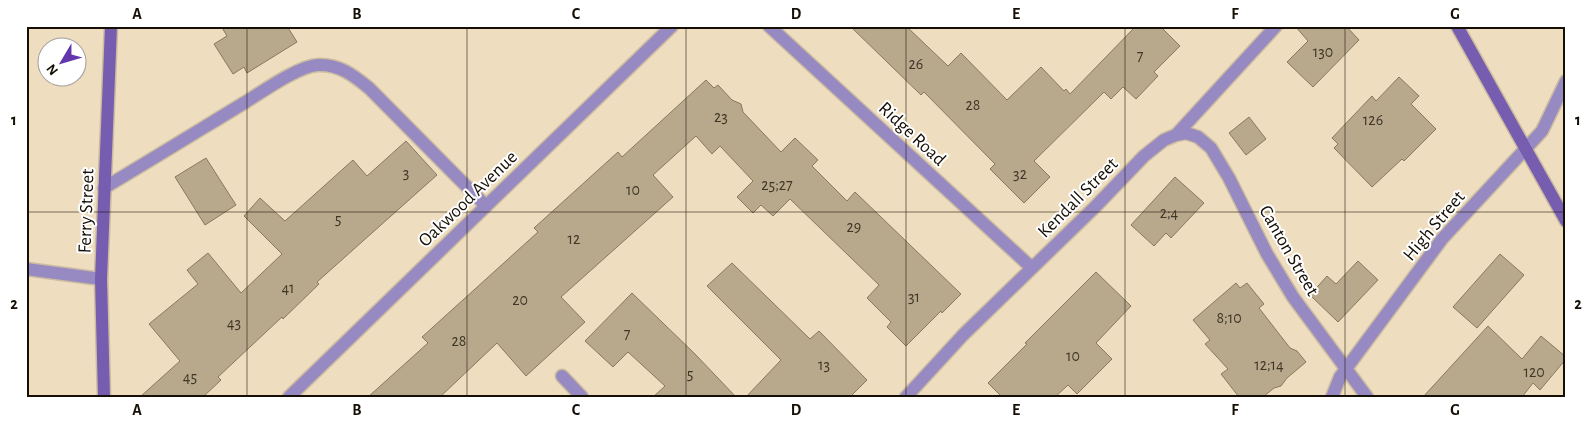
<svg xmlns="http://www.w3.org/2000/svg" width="1592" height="423" viewBox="0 0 1592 423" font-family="'Alegreya Sans',sans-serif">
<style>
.building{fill:#b9a98c;stroke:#88795d}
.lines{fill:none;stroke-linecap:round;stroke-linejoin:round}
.lane-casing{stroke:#cbbca1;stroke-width:15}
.street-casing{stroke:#cbbca1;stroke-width:15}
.secondary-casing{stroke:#cbbca1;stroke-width:15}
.lane{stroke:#9789c1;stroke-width:12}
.street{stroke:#9789c1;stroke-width:12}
.secondary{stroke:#765daf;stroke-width:12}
.grid{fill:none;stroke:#150f05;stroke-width:1;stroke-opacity:0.55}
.labels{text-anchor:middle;stroke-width:4;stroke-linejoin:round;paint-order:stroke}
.number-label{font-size:16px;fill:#3e3627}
.street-label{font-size:19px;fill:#150f05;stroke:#fff}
.neatline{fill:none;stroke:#150f05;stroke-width:2}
.grid-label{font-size:16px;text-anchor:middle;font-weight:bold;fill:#150f05}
</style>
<rect width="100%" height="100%" fill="#eeddbf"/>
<path class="building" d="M221 26H287L297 42 247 73 244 67 233 74 214 44 227 36Z
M850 26H906L948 66 961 53 1007 100 1041 67 1064 91 1066 89 1070 94 1136 26H1160L1180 46 1154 72 1158 76 1136 99 1123 87 1111 99 1104 92 1034 161 1050 177 1024 203 990 169 995 164 924 92 921 95Z
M1295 26H1346L1359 40 1313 87 1287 62 1308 41Z
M1399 77 1419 96 1411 104 1436 129 1404 161 1402 159 1372 187 1334 148 1338 144 1332 138 1372 96 1376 101Z
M706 80 714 88 718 85 732 100 741 104 743 112 781 152 795 138 818 160 812 166 847 201 855 192 961 294 942 313 941 311 906 346 887 327 891 322 867 298 879 285 790 199 773 216 761 205 753 213 737 197 753 181 720 146 712 154 696 136 653 175 673 197 561 297 585 322 526 376 497 343 440 397H368L428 343 422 337 538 232 534 228 618 152 622 157Z
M1249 117 1266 139 1246 155 1229 133Z
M406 141 437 175 317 282 319 284 283 319 282 317 218 377 221 380 203 397H140L180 361 149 324 198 284 187 270 208 253 241 293 282 254 244 216 260 198 285 221 353 160 367 176Z
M206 158 236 205 205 225 175 177Z
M1175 177 1204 203 1171 238 1166 233 1154 246 1131 225Z
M1500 254 1524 275 1477 328 1453 307Z
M1358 261 1378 280 1338 322 1310 295 1327 276 1336 284Z
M732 263 810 339 819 331 867 380 850 397H746L781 360 707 286Z
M1096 272 1131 306 1096 343 1112 359 1077 394 1068 385 1055 397H1002L988 383 1027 344 1025 343Z
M1236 283 1240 288 1247 283 1264 304 1259 308 1290 348 1297 351 1306 362 1287 378 1281 386 1274 388 1263 397H1239L1221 374 1228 369 1205 344 1210 340 1193 320Z
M632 293 695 354 736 397H653L665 386 628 352 613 367 585 341Z
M1488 326 1522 359 1541 336 1566 357V359L1540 390 1533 383 1522 397H1423Z"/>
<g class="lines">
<defs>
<path id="lane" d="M104 188C151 160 198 131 244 103 262 92 298 66 318 65 339 64 353 75 369 88L486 206"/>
<path id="street" d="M769 26 1032 268
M1176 135 1186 133 1198 137 1211 148 1229 178 1267 254 1293 297 1367 397
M26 269 101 279
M562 376 582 397
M289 397 672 26
M906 397 963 335 1096 206 1144 156 1164 140 1176 135 1276 26
M1332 397 1340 377 1442 239 1542 131 1566 81"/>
<path id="secondary" d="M1457 26 1566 221
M104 397 101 279 111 26"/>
</defs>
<use href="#lane" class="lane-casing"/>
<use href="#street" class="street-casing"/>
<use href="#secondary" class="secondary-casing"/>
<use href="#lane" class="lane"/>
<use href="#street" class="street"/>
<use href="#secondary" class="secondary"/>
</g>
<path class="grid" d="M247 26V397M467 26V397M686 26V397M906 26V397M1125 26V397M1345 26V397M26 212H1566"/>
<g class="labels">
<g class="number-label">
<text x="1323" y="57">130</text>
<text x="1140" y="61">7</text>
<text x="916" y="69">26</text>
<text x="973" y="110">28</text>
<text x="721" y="122">23</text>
<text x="1373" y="125">126</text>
<text x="406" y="178">3</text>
<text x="1020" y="179">32</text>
<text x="777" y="190">25;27</text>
<text x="633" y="195">10</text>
<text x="1169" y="218">2;4</text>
<text x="338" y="224">5</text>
<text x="854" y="232">29</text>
<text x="574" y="244">12</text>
<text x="288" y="293">41</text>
<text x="914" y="302">31</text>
<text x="520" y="305">20</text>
<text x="1229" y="323">8;10</text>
<text x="234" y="328">43</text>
<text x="627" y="339">7</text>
<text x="459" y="346">28</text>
<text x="1073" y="361">10</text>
<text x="824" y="370">13</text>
<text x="1269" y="370">12;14</text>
<text x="1534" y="377">120</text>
<text x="690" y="379">5</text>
<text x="190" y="382">45</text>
</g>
<g class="street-label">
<text transform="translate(913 133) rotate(43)" y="7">Ridge Road</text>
<text transform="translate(1077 197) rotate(-45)" y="7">Kendall Street</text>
<text transform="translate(467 198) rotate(-44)" y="7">Oakwood Avenue</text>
<text transform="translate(85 211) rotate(-88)" y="7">Ferry Street</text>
<text transform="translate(1433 225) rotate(-50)" y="7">High Street</text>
<text transform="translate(1290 250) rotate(60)" y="7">Canton Street</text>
</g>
</g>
<rect width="1592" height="423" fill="none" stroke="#ffffff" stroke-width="55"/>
<g transform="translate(62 62) rotate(232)"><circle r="24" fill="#ffffff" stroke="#a19f9b"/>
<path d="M0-4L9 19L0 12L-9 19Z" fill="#6436ae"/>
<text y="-8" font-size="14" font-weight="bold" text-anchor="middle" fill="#150f05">N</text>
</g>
<rect x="28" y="28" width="1536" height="368" class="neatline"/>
<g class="grid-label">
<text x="137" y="19">A</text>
<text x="357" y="19">B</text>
<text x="576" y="19">C</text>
<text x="796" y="19">D</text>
<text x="1016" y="19">E</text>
<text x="1235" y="19">F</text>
<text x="1455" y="19">G</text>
<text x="14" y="125">1</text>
<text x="1578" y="125">1</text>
<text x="14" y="309">2</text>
<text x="1578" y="309">2</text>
<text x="137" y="415">A</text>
<text x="357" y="415">B</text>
<text x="576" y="415">C</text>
<text x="796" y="415">D</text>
<text x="1016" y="415">E</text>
<text x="1235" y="415">F</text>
<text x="1455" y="415">G</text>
</g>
</svg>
